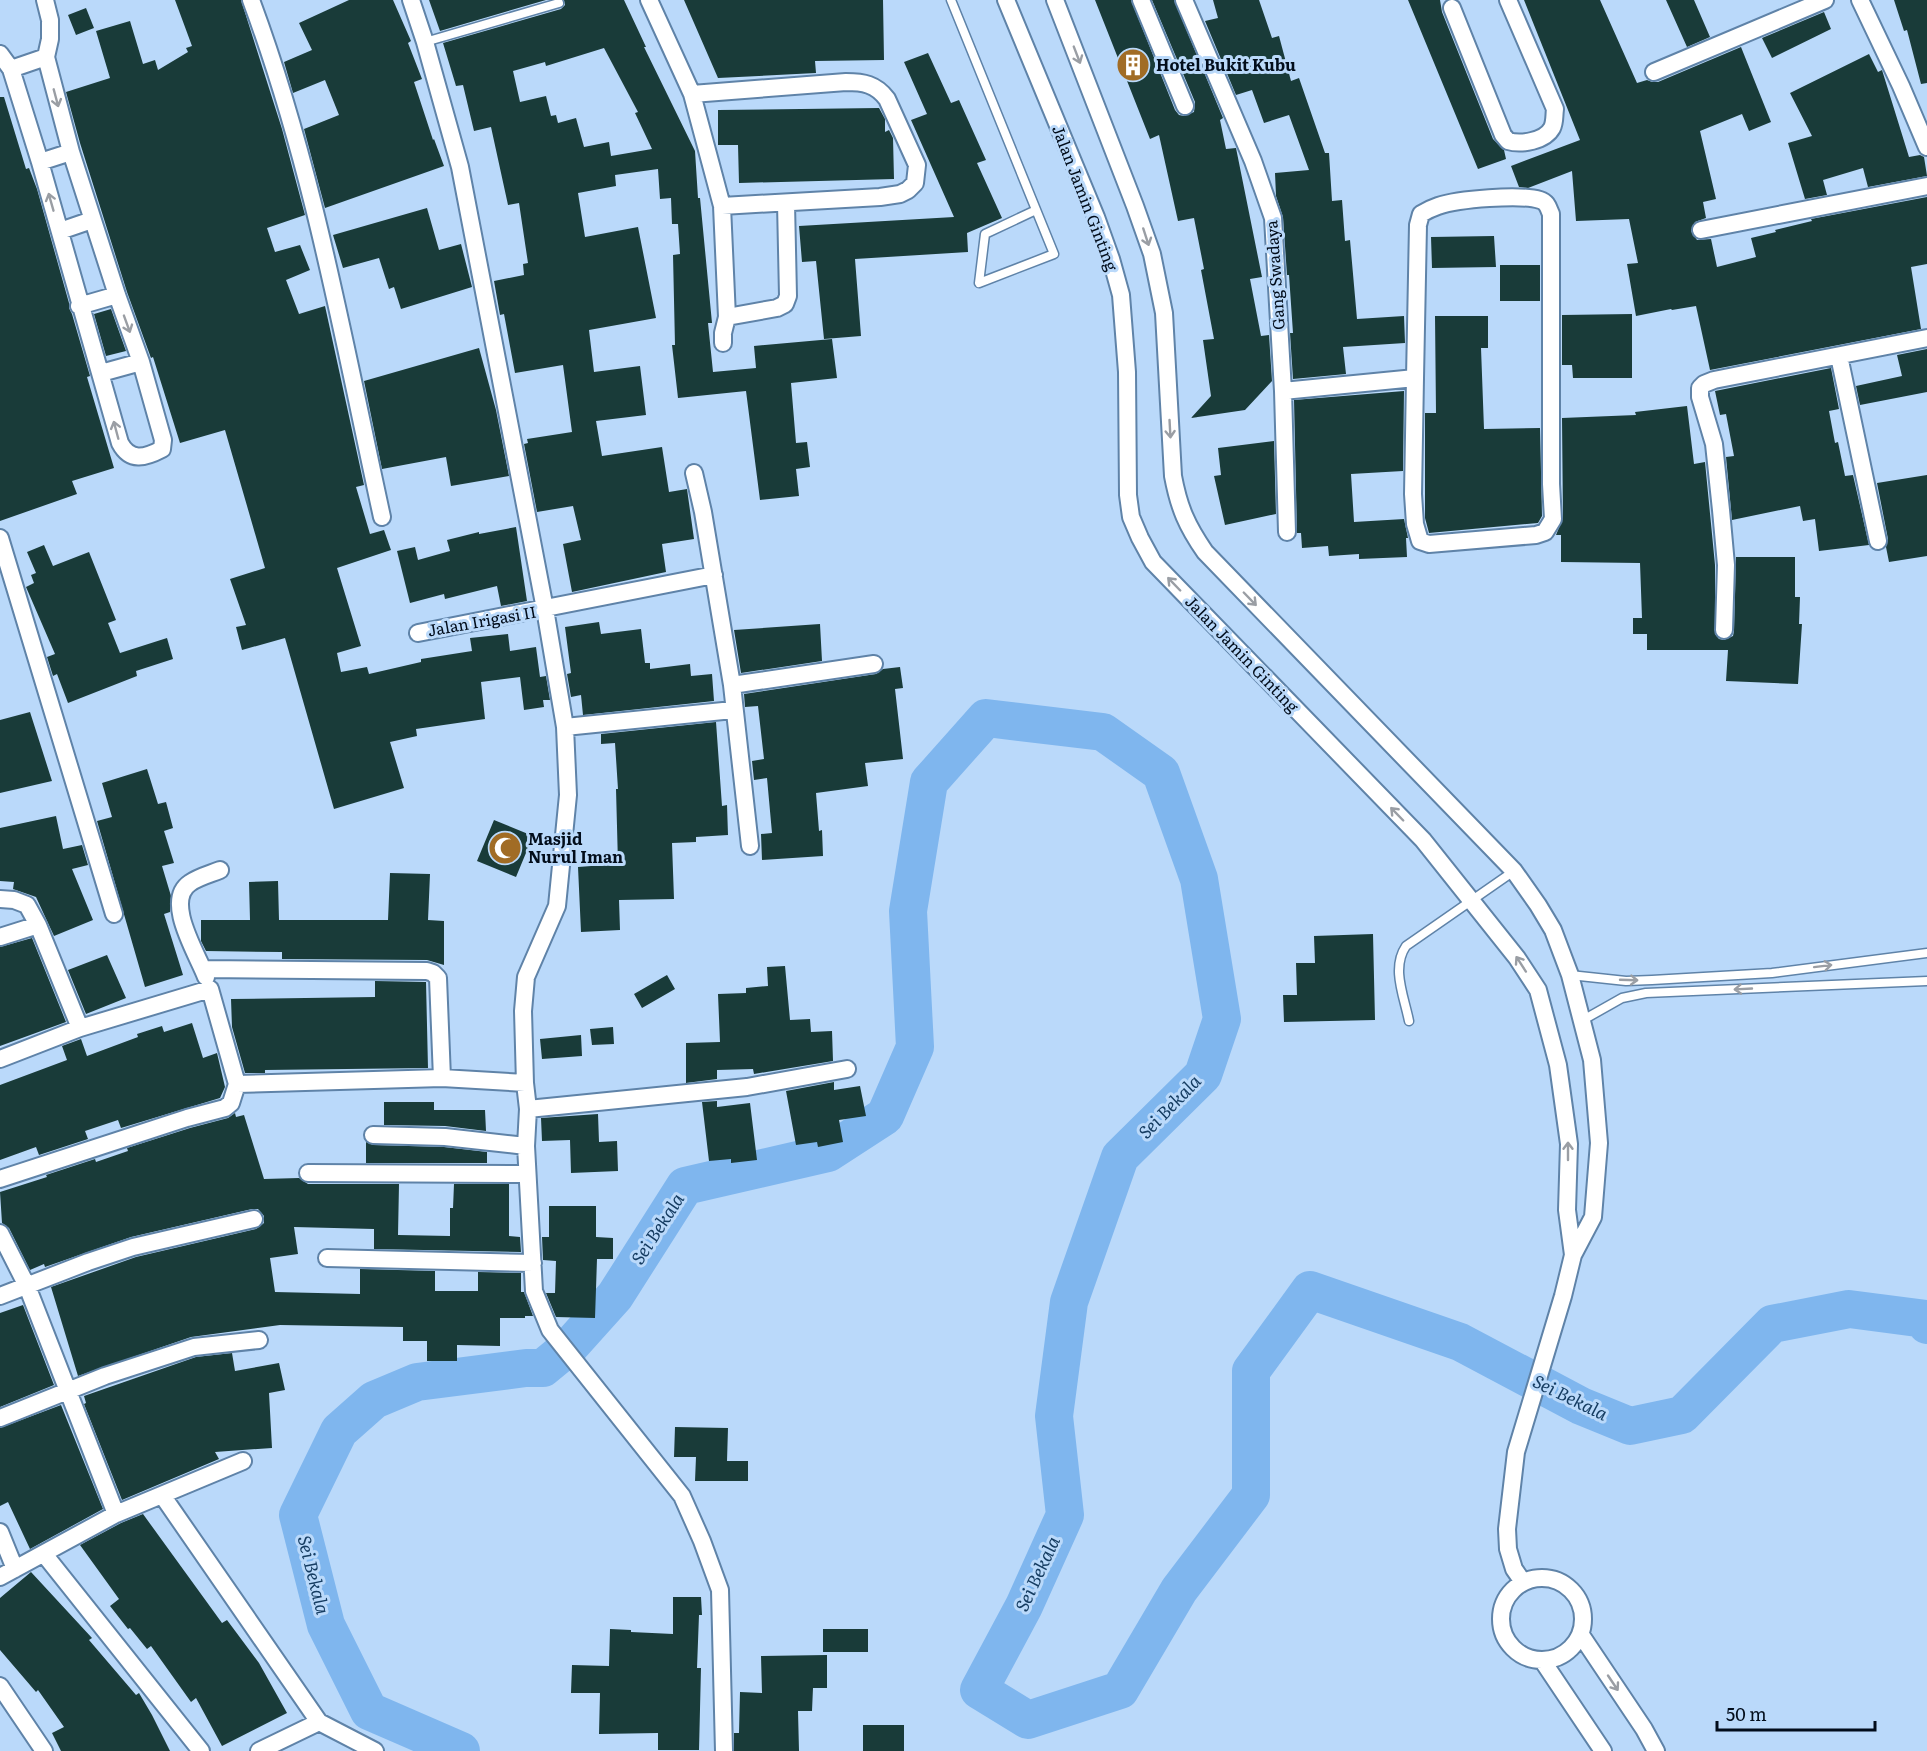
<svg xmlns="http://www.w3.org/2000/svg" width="1927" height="1751" viewBox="0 0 1927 1751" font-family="Literata,serif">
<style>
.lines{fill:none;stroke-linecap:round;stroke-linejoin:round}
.river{stroke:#7fb6ee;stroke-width:38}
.building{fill:#193b39;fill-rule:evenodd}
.lane-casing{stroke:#5f83a8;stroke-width:11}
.street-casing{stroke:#5f83a8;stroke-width:20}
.lane{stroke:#fff;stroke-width:8}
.street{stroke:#fff;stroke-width:16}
.oneway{stroke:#9a9ea4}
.labels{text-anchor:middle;stroke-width:6;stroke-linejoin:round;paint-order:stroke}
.poi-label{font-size:16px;font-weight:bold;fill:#020d1b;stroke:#bad9fa;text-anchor:start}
.street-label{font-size:16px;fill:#020d1b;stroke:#bad9fa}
.water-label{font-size:18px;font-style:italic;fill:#163d62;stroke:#bad9fa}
</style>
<rect width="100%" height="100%" fill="#bad9fa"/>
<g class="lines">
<path class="river" d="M461 1751 369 1711 326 1625 298 1515 339 1431 374 1400 417 1382 526 1368H543L571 1345 615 1296 685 1186 828 1153 885 1116 915 1047 908 911 929 782 986 718 1103 732 1161 773 1199 879 1222 1019 1203 1075 1120 1157 1069 1302 1054 1416 1065 1515 1024 1606 979 1690 1028 1720 1120 1690 1179 1590 1251 1495V1371L1310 1290 1460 1342 1581 1406 1630 1426 1682 1415 1772 1324 1849 1309 1925 1319 1927 1325"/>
</g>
<path class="building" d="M175 0H241L282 129 305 215 267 228 275 252 300 245 310 270 286 280 299 314 325 306 364 485 356 487 370 534 384 530 391 550 337 568 361 646 337 653 341 672 367 667 369 674 421 662V659L472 651 470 638 508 634 510 651 536 647 540 677 546 676 550 700H543L544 707 524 710 520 677 481 682 485 719 416 729 417 736 390 742 404 788 334 809 285 638 242 650 236 627 246 625 230 579 265 568 225 430 180 443 153 357 151 358 127 292 80 143 66 92 110 78 96 31 130 21 143 64 155 60 158 70 188 52 186 48 192 46Z
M349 0H393L411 41 408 43 422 79 414 82 433 140 434 139 444 166 325 208 304 129 339 115 325 80 293 93 284 62 312 50 299 23Z
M429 0H546L440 31Z
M564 0H624L646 47H644L695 151 698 198H700L712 323H708L713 372 756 368 754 346 832 339 837 378 791 383 796 443 807 442 810 467 796 469 799 496 760 500 746 391 678 398 672 345H675L673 255 680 254 678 224H672L671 198 660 199 658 169 615 175 616 186 578 193 585 237 638 227 656 318 589 330 594 372 640 366 646 415 596 421 602 456 662 447 669 492 687 489 694 539 662 544 666 572 572 592 563 544 581 540 573 506 537 512 524 444 528 443 527 439 572 432 563 365 515 373 504 314 500 315 494 281 524 275 523 264 528 263 519 203 508 205 491 127 474 131 463 85 456 86 443 43 561 9 565 5ZM604 48 638 112 635 113 652 149 611 156 609 142 584 147 576 118 558 123 556 115 551 116 546 96 520 102 513 71 545 62 546 66Z
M684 0H883L884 60 815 61 816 73 718 78Z
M1095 0H1131L1175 110 1179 115 1184 116 1194 112 1195 102 1152 0H1174L1223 118 1220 120 1226 149 1236 148 1262 277 1250 279 1261 336 1269 335 1272 381 1245 410 1191 418 1211 396 1203 340 1214 339 1201 270 1204 269 1194 218 1178 221 1159 135 1150 139Z
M1213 0H1259L1272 38 1279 36 1291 81 1299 78 1325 153H1329L1332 201 1342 200 1345 241 1350 240 1357 319 1404 316 1405 343 1343 347 1346 374 1293 379 1290 333H1293L1289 275H1287L1283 217 1276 196 1275 173 1309 170 1289 115 1264 123 1252 90 1236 95 1205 21 1218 18Z
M1408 0H1440L1442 12 1493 139 1504 150 1506 159 1478 169Z
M1524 0H1600L1637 83 1647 80 1652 82H1658L1741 47 1771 122 1749 131 1742 114 1700 131 1716 199 1703 202 1706 218 1695 222 1691 231 1697 240 1711 239 1717 267 1756 257 1751 238 1776 232 1775 230 1812 221 1811 219 1927 197V264L1911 267 1921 329 1710 370 1696 306 1672 310 1671 309 1636 316 1627 264 1638 263 1629 219 1576 221 1572 171 1528 188 1519 187 1511 166 1580 140Z
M1666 0H1694L1710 37 1687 47Z
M1894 0H1927V83L1921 84 1907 30 1904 31Z
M86 8 94 28 76 35 68 15Z
M1824 12 1831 29 1772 58 1762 38Z
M928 53 951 103 959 100 986 160 977 163 1002 218 967 233 968 252 855 259 861 336 824 339 816 261 802 262 799 226 954 217 911 120 927 114 904 62Z
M1869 54 1878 72 1882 70 1909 157 1920 155 1924 157 1927 176 1868 187 1863 168 1823 180 1827 195 1805 199 1788 143 1812 136 1790 93Z
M0 97H4L26 169 29 168 37 189 69 303V308L72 314 90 376 87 377 114 468 72 481 77 494 0 521Z
M879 108 885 119V132L889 130 893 138 894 179 739 183 738 145H718V110Z
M427 208 439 250 461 244 472 287 401 309 394 287 389 289 379 258 343 268 333 235Z
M1494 236 1496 267 1432 268 1431 237Z
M1500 265H1540V301H1500Z
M111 309 126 351 106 356 94 314Z
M1632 314V378H1573L1572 365H1562V315Z
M1435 316H1488V348H1481L1484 429 1540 428 1542 516 1538 523 1429 533 1425 518V413H1436Z
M479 348 496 410 509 476 451 486 446 457 382 469 364 381Z
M1927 349V392L1860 405 1856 386 1902 376 1897 355Z
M1831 368 1839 409 1829 411 1835 443 1838 442 1845 476 1853 475 1869 545 1819 551 1815 519 1803 521 1800 506 1732 520 1726 457 1734 456 1726 414 1720 415 1715 391Z
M1404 391 1403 471 1351 474 1354 522 1404 519 1408 538H1406L1407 557 1359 559V554L1329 556 1328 546 1302 548 1301 533H1297L1294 400Z
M1687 406 1694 464 1705 462 1715 565V634L1719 639 1724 640 1733 636 1734 631 1736 557H1795V597H1800L1799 624H1802L1798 684 1726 681 1728 650H1647V634H1633V618H1642L1640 563 1561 562V535H1556L1563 518 1562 418 1636 415 1635 412Z
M1274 441 1276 514 1225 525 1214 476 1221 475 1218 448Z
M1927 475V556L1889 562 1886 547 1888 539 1877 483Z
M516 527 527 601 501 606 497 586 445 599 444 594 410 603 397 551 415 547 418 560 450 551 447 540 479 532V534Z
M44 545 53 566 89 552 116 620 108 623 120 653 167 638 173 659 136 671 137 676 68 703 57 674 53 676 47 657 55 654 26 587 34 583 31 575 36 573 27 552Z
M599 622 601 634 641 629 645 663H650V669L690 664 691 676 712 674 714 701 583 715 581 695 571 697 567 674 571 673 565 627Z
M820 624 822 661 741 673 734 630Z
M900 667 903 688 895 689 903 759 865 763 868 786 816 793 819 831 822 830 823 856 762 860 761 834 772 833 767 778 754 780 752 761 764 759 758 706 745 707 744 694 876 674 883 669Z
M30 712 52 781 0 793V720Z
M716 722 722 806 727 805 728 835 696 837V842L672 843 674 899 619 900 620 930 581 932 578 867 618 864 616 789H618L615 743 601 744V734Z
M147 769 158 804 166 802 173 828 164 831 174 863 162 866 171 896 170 912 164 914 183 975 145 987 97 821 112 817 102 783Z
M56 816 63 849 82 845 88 865 72 869 93 920 54 936 36 897 13 889 14 882 0 881V828Z
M494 820 533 836 516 877 477 861Z
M390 873 430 874 428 920 444 921V965L427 960 282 959V952L206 951 201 941V920H250L249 882 278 881 279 920H388Z
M1373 934 1375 1020 1284 1022 1283 995H1297L1296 963H1315L1314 936Z
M32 938 66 1022 0 1046V947Z
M107 955 126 998 86 1014 68 970Z
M785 966 790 1020 810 1019 811 1032 832 1031 833 1061 754 1074 753 1069 717 1070V1079L686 1083V1043L720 1042 718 994 746 993V988L768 986 767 967Z
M667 975 675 989 642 1008 634 994Z
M375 981 426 982 428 1068 265 1070V1073H245L232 1027 231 999 375 997Z
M192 1023 203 1058 217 1053 225 1087 220 1098 121 1128 118 1120 85 1131 88 1139 39 1155 36 1147 0 1160V1085L67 1060 62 1046 81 1039 87 1056 138 1037 137 1034 162 1026 164 1032Z
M613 1027 614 1044 592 1045 590 1029Z
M581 1035 582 1056 542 1059 540 1039Z
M834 1082V1090L860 1086 866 1116 839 1120 843 1142 818 1147 817 1142 796 1145 786 1091Z
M717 1101V1107L750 1103 757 1160 731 1163V1159L709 1161 702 1102Z
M384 1102H434V1110H485L486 1131 445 1126 384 1125Z
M235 1113 236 1117 244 1115 264 1179 299 1178 308 1184H399L398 1235 450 1236V1208H453L454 1184H509V1236L520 1237 521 1252 374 1249V1229L294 1227 298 1254 270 1258 275 1292 360 1294V1269L435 1271V1291H478V1272L521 1273V1292H524L533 1316H525V1318H500V1346L457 1345V1361H427V1341H403V1327L280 1325 191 1337 78 1376 51 1287 136 1257 256 1229 264 1223V1216L258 1209H252L131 1237 45 1267 44 1264 30 1270 9 1228 2 1223 0 1192 47 1177 46 1175 95 1159 96 1162 128 1151 127 1148 190 1128 228 1118Z
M598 1114 599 1142 617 1141 618 1171 571 1173 570 1140 542 1141 541 1118Z
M366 1142 373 1145 444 1147 487 1152V1163H366Z
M549 1206H596V1237L613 1238V1259H597L595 1318 556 1317 546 1293H555L556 1261 543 1260 542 1237H549Z
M23 1305 54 1385 0 1407V1313Z
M232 1353 235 1371 279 1363 285 1390 269 1393 272 1448 215 1452 219 1459 122 1500 84 1404 86 1403 84 1396 196 1357Z
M61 1405 103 1509 30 1549 8 1502 0 1506V1428Z
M675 1427 728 1428 727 1461H748V1481H695L696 1457H674Z
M143 1514 222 1623 227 1620 259 1663 287 1713 222 1746 196 1698 191 1702 151 1646 147 1649 130 1628 128 1629 110 1606 119 1599 80 1545 121 1523Z
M31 1572 92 1638 89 1640 136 1695 139 1693 152 1715 170 1751H61L52 1733 64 1727 38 1690 36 1692 0 1650V1598Z
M673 1597H701L702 1615H699L697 1668H701L699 1750H658V1733L599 1734 600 1693H571L572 1665 609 1666 610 1629 631 1630V1632L673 1634Z
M823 1629H868V1652H823Z
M827 1655V1688H813L812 1711H798L799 1751H734V1733H739L740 1692 762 1693 761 1656Z
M863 1725H904V1751H863Z"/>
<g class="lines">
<defs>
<path id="lane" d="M951 0 1054 254 979 283 985 234 1036 210
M425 42 559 3
M1570 975 1626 981 1652 980 1772 973 1927 953
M1583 1020 1622 998 1646 993 1927 981
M1409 1021C1404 996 1391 968 1406 946L1514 871"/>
<path id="street" d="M251 0C313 166 344 343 382 517
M411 0 425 42 460 167 545 609 565 727 568 795 557 906 526 977 523 1011 525 1083 528 1109 526 1146 534 1291 550 1330 682 1496 702 1541 720 1590 724 1751
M649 0 692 94
M1006 0 1096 217 1111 259 1121 295 1127 372 1128 495 1131 517 1140 538 1153 562 1423 840 1517 958 1538 990 1558 1065 1569 1144 1567 1210 1573 1255
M1055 0 1135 206 1152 254 1164 313 1173 476C1179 508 1187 526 1205 552L1514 871 1538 905 1553 930 1570 975 1592 1060 1599 1143 1593 1217 1573 1255 1563 1296 1516 1452 1507 1529 1508 1549 1514 1569 1523 1582
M1141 0 1185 106
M1184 0 1253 161 1273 218 1283 391 1287 532
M1860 0 1901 86 1927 147
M1452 8 1503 135 1508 141C1521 145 1545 141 1552 128 1555 122 1554 116 1555 109L1508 0
M0 54 11 69 40 162 120 443C130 462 145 458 162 449L163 440 141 362 117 295 71 152 46 57 50 39V20L45 0
M11 69 46 57
M1654 72 1825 0
M40 162 71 152
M722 206 880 197 900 194 908 190 915 183 917 165 887 99C876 84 863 82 846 82L692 94 722 206 727 317 777 308 785 304 788 296 786 203
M1701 230 1927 186
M60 231 92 220
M79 306 117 295
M723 343V333L727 317
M1839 356 1878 541
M101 373 141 362
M1283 391 1415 378 1418 225 1421 214C1426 211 1432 208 1438 206 1458 199 1520 194 1540 200 1547 202 1548 207 1551 214V484L1553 519 1545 532 1536 535 1429 544 1420 541 1415 524 1413 494 1415 378
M694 473 703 512 732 685 750 846
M0 538 114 914
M1724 630 1726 565 1721 510 1714 444 1700 397V388L1704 384 1714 380 1927 338
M418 633 714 575
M732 685 874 664
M565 727 733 710
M0 899 14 900 27 905 38 925 80 1028
M0 937 38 925
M203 969 427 971 433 973 438 978 442 1078
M206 977C198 955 163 901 190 883 198 877 210 874 220 870
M0 1059 80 1028 210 989 237 1084
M528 1109 747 1087 847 1069
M373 1135 445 1137 526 1146
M308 1173 527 1174
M0 1179 187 1118 225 1108 231 1103 237 1084 442 1078 525 1083
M0 1233 27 1286 116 1514
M327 1258 533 1263
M0 1296 88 1262 133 1247 254 1219
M0 1418 105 1376 194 1347 259 1340
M162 1495 319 1722
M0 1532 15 1569
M44 1554 201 1751
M0 1577 116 1514 243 1461
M1501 1619a41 41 0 1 1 82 0a41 41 0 1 1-82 0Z
M1581 1635 1644 1729 1656 1751
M1542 1660 1603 1751
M0 1686 44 1751
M259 1751 319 1722 375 1751"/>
</defs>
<use href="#lane" class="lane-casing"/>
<use href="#street" class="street-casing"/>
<use href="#lane" class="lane"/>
<use href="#street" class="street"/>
</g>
<defs><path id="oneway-shaft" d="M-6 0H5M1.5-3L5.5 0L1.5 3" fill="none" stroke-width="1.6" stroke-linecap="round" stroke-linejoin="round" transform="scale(1.5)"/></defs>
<g class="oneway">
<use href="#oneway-shaft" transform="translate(1077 55) rotate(69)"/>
<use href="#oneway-shaft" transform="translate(56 98) rotate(75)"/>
<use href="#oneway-shaft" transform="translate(51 202) rotate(-106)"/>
<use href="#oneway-shaft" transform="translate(1146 237) rotate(72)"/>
<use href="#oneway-shaft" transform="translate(127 324) rotate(70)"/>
<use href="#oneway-shaft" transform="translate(1170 429) rotate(87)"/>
<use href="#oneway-shaft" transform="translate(116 430) rotate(-105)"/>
<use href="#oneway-shaft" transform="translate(1174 584) rotate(-134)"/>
<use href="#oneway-shaft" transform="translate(1250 599) rotate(46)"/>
<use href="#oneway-shaft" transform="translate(1397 814) rotate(-134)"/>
<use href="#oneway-shaft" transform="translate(1521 964) rotate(-123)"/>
<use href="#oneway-shaft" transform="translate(1823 966) rotate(-7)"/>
<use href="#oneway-shaft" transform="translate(1629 980) rotate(2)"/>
<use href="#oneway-shaft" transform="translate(1743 989) rotate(177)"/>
<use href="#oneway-shaft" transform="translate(1568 1151) rotate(-90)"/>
<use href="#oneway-shaft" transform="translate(1613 1683) rotate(56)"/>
</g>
<defs>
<symbol id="building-disc" viewBox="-11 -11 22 22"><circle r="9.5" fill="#a16c25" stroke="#bad9fa"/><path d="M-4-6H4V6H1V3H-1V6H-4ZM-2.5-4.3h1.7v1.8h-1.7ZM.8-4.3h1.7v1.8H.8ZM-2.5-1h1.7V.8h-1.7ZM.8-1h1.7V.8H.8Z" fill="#fff"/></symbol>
<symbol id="mosque-disc" viewBox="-11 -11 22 22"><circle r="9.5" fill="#a16c25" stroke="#bad9fa"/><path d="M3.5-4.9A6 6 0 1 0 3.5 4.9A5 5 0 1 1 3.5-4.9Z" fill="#fff"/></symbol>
</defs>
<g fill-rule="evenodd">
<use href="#building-disc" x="1114" y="46" width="38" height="38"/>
<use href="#mosque-disc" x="486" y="829" width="38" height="38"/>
</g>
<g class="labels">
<g class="poi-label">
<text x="1156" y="71">Hotel Bukit Kubu</text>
<text x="528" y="845">Masjid<tspan x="528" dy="18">Nurul Iman</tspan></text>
</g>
<g class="street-label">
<text transform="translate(1085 198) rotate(69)" y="6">Jalan Jamin Ginting</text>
<text transform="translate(1275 275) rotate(-94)" y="6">Gang Swadaya</text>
<text transform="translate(482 621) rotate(-10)" y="6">Jalan Irigasi II</text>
<text transform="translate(1242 654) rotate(46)" y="6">Jalan Jamin Ginting</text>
</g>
<g class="water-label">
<text transform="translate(1170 1107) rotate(-46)" y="6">Sei Bekala</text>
<text transform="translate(658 1229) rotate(-57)" y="6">Sei Bekala</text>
<text transform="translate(1570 1398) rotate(26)" y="6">Sei Bekala</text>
<text transform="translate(1038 1574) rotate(-65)" y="6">Sei Bekala</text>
<text transform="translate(313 1575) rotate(76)" y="6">Sei Bekala</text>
</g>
</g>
<path d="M1717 1721v9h158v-9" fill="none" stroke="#020d1b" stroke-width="3"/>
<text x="1726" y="1721" font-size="18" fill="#020d1b" stroke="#bad9fa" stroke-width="4.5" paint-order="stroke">50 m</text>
</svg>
